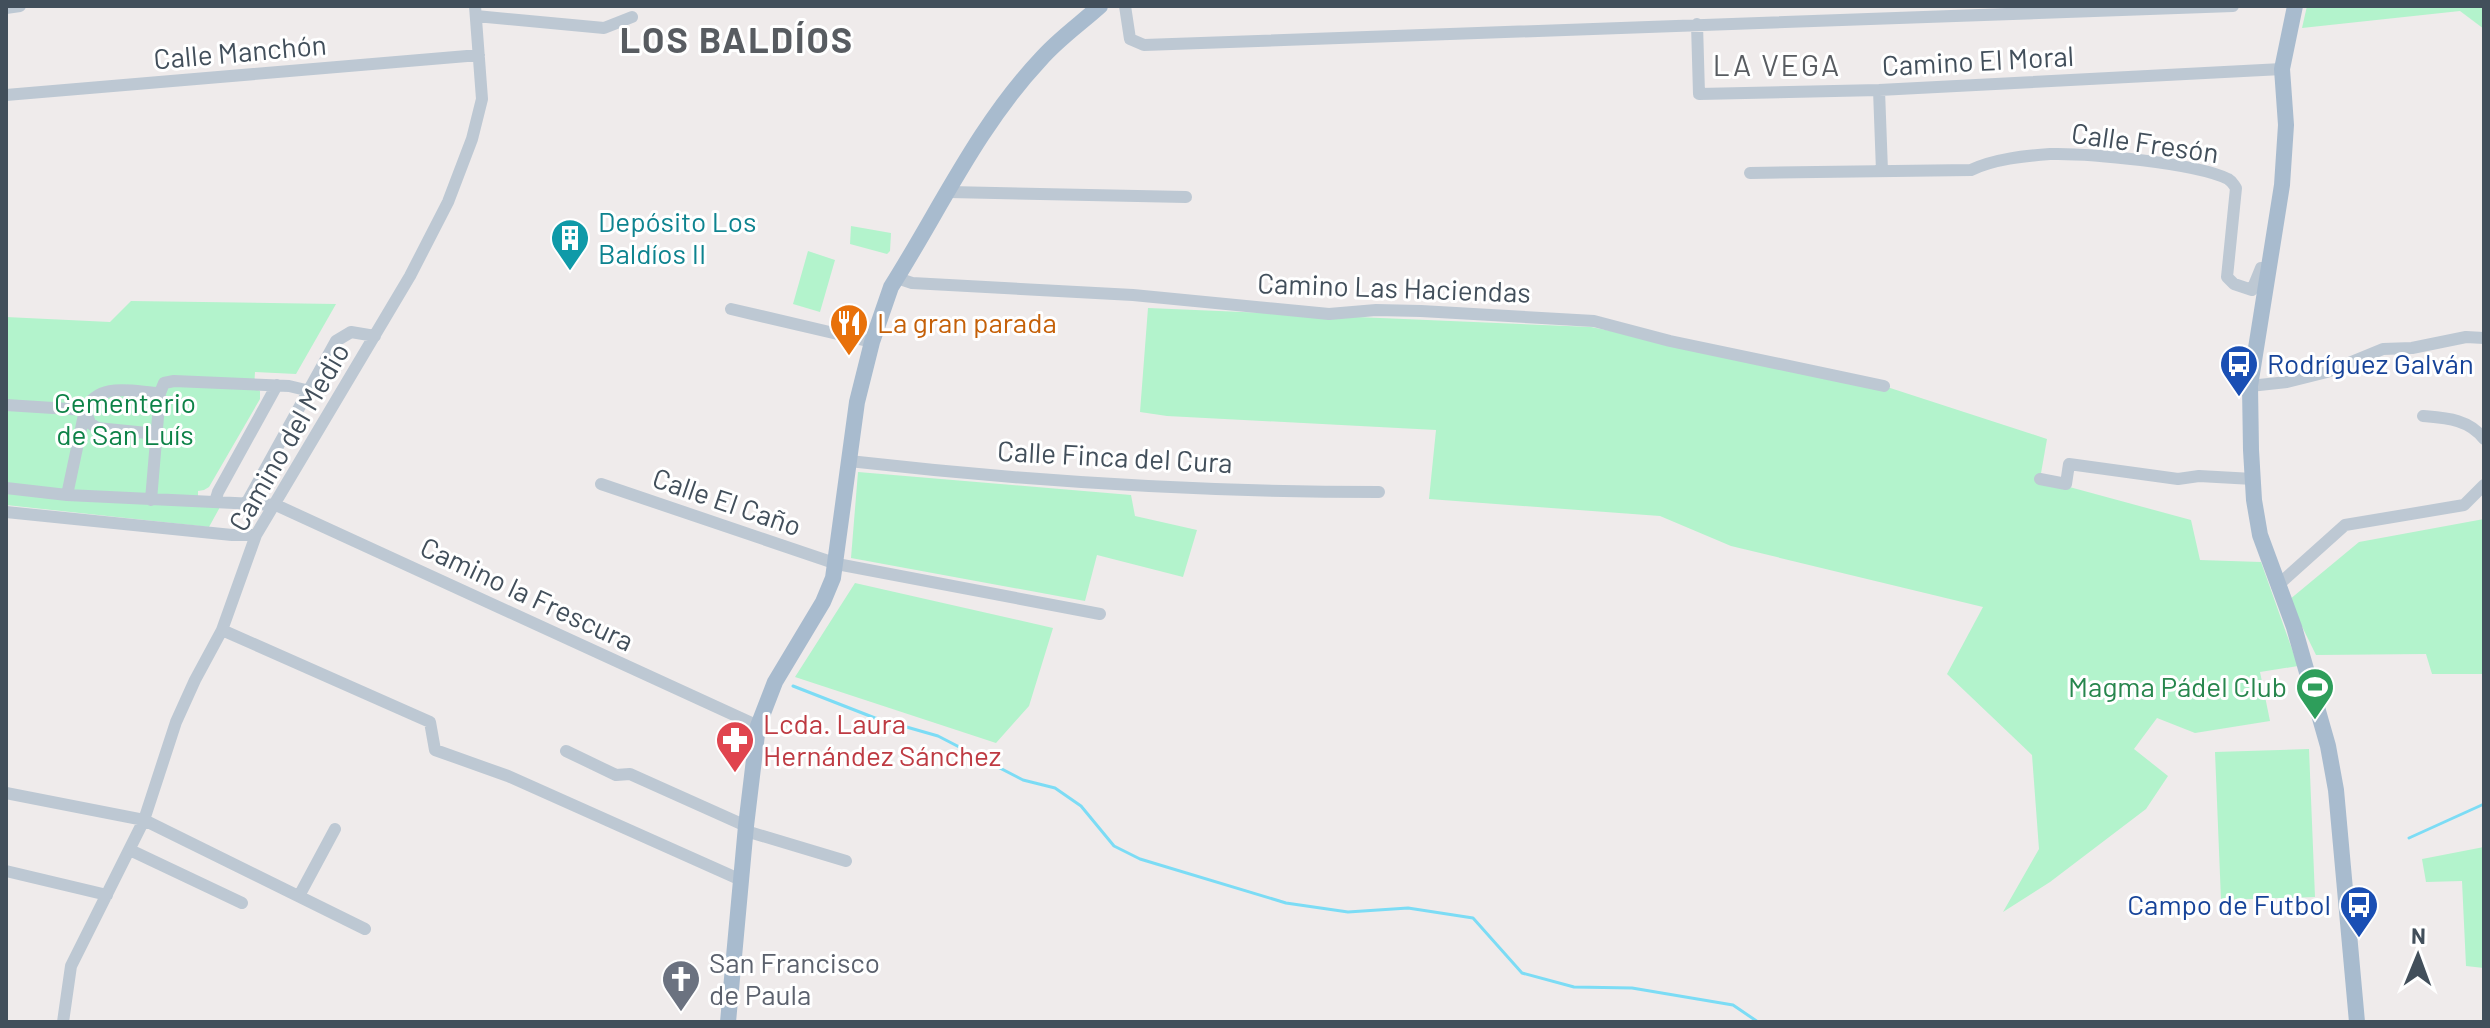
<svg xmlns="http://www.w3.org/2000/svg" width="2490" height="1028" viewBox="0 0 2490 1028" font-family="Barlow,sans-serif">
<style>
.green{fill:#b3f3cc}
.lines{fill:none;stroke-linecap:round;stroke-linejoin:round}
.stream{stroke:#7cdcf5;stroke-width:3}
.minor{stroke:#bdc8d3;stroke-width:12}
.major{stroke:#a8bbce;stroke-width:16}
.labels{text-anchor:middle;stroke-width:6;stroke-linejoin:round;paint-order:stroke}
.street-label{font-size:28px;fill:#424f5b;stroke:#fff}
.culture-label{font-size:28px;fill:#0d838f;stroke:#fff;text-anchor:start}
.food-label{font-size:28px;fill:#c56008;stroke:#fff;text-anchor:start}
.transit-label{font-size:28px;fill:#164399;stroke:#fff;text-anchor:start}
.park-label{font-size:28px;fill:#0d8247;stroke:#fff}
.leisure-label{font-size:28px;fill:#27864d;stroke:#fff;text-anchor:end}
.health-label{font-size:28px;fill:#be3a42;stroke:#fff;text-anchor:start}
.worship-label{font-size:28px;fill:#5b616d;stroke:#fff;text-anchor:start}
.neighbourhood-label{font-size:30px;letter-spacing:2px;fill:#585c61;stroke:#fff}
.district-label{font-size:36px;font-weight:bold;letter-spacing:2px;fill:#585c61;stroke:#fff}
</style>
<rect width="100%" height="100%" fill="#efebeb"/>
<path class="green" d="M2307 6H2484V29L2460 11 2302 28Z
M851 226 891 233 890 251 887 254 850 244Z
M808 251 835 260 820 312 793 304Z
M131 301 336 304 296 374 255 372 254 387 260 391V399L209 487 204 490 198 491V506L220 507 209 527 6 505V317L110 322Z
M1148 308 1591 327 1884 386 2047 439 2040 479 2191 520 2200 560 2261 562 2298 666 2260 672 2270 721 2195 733 2157 718 2134 749 2168 776 2146 809 2050 882 2003 912 2039 849 2032 755 1947 674 1983 607 1731 546 1660 516 1429 499 1436 430 1167 416 1140 412Z
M858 472 1131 495 1135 516 1197 530 1183 577 1097 555 1085 601 851 558Z
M2484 519V674H2432L2426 654 2316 655 2289 600 2359 542Z
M855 583 1053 628 1029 706 996 743 795 677Z
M2309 749 2315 897 2221 900 2215 752Z
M2484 847V968L2466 966 2462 881 2426 882 2422 859Z"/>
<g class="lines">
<path class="stream" d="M793 686 875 718 938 736 1023 780 1055 788 1081 806 1114 846 1140 859 1286 903 1348 912 1408 908 1473 918 1522 973 1574 987 1632 988 1733 1005 1758 1022
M2409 838 2484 804"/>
<path class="minor" d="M1125 6 1130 39 1144 45 2233 6
M6 8 20 6
M476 16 604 28 632 17
M1697 24 1699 94 1879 90 2282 69
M1879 90 1882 171
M6 95 479 55
M1750 173 1971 170C1994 159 2024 156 2050 154 2087 153 2196 163 2228 179 2233 182 2233 184 2236 188L2227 277 2234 284 2252 290 2261 268 2269 269
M949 192 1186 197
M897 278 912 283 1133 295 1329 314 1376 310 1421 311 1594 321 1670 341 1884 386
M731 309 872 342
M2250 386 2287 382 2327 372 2383 349 2412 348 2466 337 2484 338
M6 405 85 410
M85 410 90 423 97 428 157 434
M2423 416C2446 418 2469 419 2484 439
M849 461C1024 481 1202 492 1379 492
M2040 479 2066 484 2069 464 2178 479 2199 476 2253 479
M601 484 837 564 1100 614
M6 488 67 495 276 505 758 726
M67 495 85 410C99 381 133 392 160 393L164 383 174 381 289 386 310 391
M151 500 160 393
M215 502 218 492 277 385
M246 504 336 341 351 332 375 336
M6 512 232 535H256
M2277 586 2345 525 2464 505 2484 485
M222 630 430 722 435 750 508 776 741 880
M566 751 616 775 630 774 746 826
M6 793 144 820 365 929
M746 831 846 861
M130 850 242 903
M6 871 107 895
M299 896 335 829
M63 1022 71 966 144 820 176 722 195 680 222 630 256 535 410 276 448 202 472 139 482 99 475 6"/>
<path class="major" d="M2295 6 2282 69 2286 125 2282 185 2250 386 2251 450 2254 500 2260 535 2294 627 2328 746 2336 790 2357 1022
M728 1022 746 826 758 726 775 682 823 602 833 578 857 402 872 342 891 287C939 211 978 126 1040 60 1057 40 1080 24 1100 6"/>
</g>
<defs>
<symbol id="building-pin" viewBox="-11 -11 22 30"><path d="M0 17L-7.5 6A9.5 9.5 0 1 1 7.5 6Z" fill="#0f9aa8" stroke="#fff"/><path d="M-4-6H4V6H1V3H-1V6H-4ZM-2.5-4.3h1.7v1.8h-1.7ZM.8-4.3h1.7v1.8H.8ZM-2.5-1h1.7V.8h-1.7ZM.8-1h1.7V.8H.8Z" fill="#fff"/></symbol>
<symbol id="restaurant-pin" viewBox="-11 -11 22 30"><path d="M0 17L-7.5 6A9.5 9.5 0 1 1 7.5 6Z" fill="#e8710a" stroke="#fff"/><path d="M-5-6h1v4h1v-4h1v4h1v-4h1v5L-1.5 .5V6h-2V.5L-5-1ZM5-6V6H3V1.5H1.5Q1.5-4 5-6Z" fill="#fff"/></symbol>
<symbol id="bus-pin" viewBox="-11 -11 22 30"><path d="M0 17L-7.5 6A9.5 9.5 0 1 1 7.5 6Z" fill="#1a4fb4" stroke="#fff"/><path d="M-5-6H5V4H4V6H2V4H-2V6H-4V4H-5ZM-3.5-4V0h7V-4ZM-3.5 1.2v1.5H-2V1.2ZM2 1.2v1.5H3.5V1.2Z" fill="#fff"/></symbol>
<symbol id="stadium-pin" viewBox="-11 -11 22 30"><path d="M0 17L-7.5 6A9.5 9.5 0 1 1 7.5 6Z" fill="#2e9e5b" stroke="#fff"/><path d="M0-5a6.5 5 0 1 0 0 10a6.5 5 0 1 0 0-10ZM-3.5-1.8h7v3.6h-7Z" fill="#fff"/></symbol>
<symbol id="pharmacy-pin" viewBox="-11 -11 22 30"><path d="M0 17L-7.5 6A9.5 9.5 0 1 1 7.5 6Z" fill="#e0444e" stroke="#fff"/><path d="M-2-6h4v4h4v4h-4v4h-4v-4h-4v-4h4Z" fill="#fff"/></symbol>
<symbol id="church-pin" viewBox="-11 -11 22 30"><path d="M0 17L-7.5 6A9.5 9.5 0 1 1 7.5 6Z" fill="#6b7280" stroke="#fff"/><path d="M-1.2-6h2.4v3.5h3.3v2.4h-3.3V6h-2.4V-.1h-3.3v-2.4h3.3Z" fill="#fff"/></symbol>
</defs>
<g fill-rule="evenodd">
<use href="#building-pin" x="548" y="216" width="44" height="60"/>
<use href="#restaurant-pin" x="827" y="301" width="44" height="60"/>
<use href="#bus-pin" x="2217" y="342" width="44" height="60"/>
<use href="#stadium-pin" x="2293" y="665" width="44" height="60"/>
<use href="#pharmacy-pin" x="713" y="718" width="44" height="60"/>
<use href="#bus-pin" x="2337" y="883" width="44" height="60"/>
<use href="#church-pin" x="659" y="957" width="44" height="60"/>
</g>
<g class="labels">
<g class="street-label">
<text transform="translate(240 52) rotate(-5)" y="10">Calle Manchón</text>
<text transform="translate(1978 61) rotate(-3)" y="10">Camino El Moral</text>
<text transform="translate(2145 143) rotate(8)" y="10">Calle Fresón</text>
<text transform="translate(1394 288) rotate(2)" y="10">Camino Las Haciendas</text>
<text transform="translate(289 437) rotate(-60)" y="10">Camino del Medio</text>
<text transform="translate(1115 457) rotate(3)" y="10">Calle Finca del Cura</text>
<text transform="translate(727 502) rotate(19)" y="10">Calle El Caño</text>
<text transform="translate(527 594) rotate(25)" y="10">Camino la Frescura</text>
</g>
<g class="culture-label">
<text x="598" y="232">Depósito Los<tspan x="598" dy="32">Baldíos II</tspan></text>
</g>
<g class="food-label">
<text x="877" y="333">La gran parada</text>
</g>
<g class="transit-label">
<text x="2267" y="374">Rodríguez Galván</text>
<text x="2331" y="915" text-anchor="end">Campo de Futbol</text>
</g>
<g class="park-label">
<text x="125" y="413">Cementerio<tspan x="125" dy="32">de San Luís</tspan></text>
</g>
<g class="leisure-label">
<text x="2287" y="697">Magma Pádel Club</text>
</g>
<g class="health-label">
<text x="763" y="734">Lcda. Laura<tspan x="763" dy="32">Hernández Sánchez</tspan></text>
</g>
<g class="worship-label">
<text x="709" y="973">San Francisco<tspan x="709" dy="32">de Paula</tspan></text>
</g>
<g class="neighbourhood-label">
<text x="1777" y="76">LA VEGA</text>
</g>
<g class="district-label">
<text x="737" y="53">LOS BALDÍOS</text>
</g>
</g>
<rect width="2490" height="1028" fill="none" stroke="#424f5b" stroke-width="16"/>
<g transform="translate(2418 956) rotate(1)" stroke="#ffffff" stroke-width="6" paint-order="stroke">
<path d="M0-6L14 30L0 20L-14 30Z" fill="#424f5b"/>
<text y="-12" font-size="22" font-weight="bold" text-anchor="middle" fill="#424f5b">N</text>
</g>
</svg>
